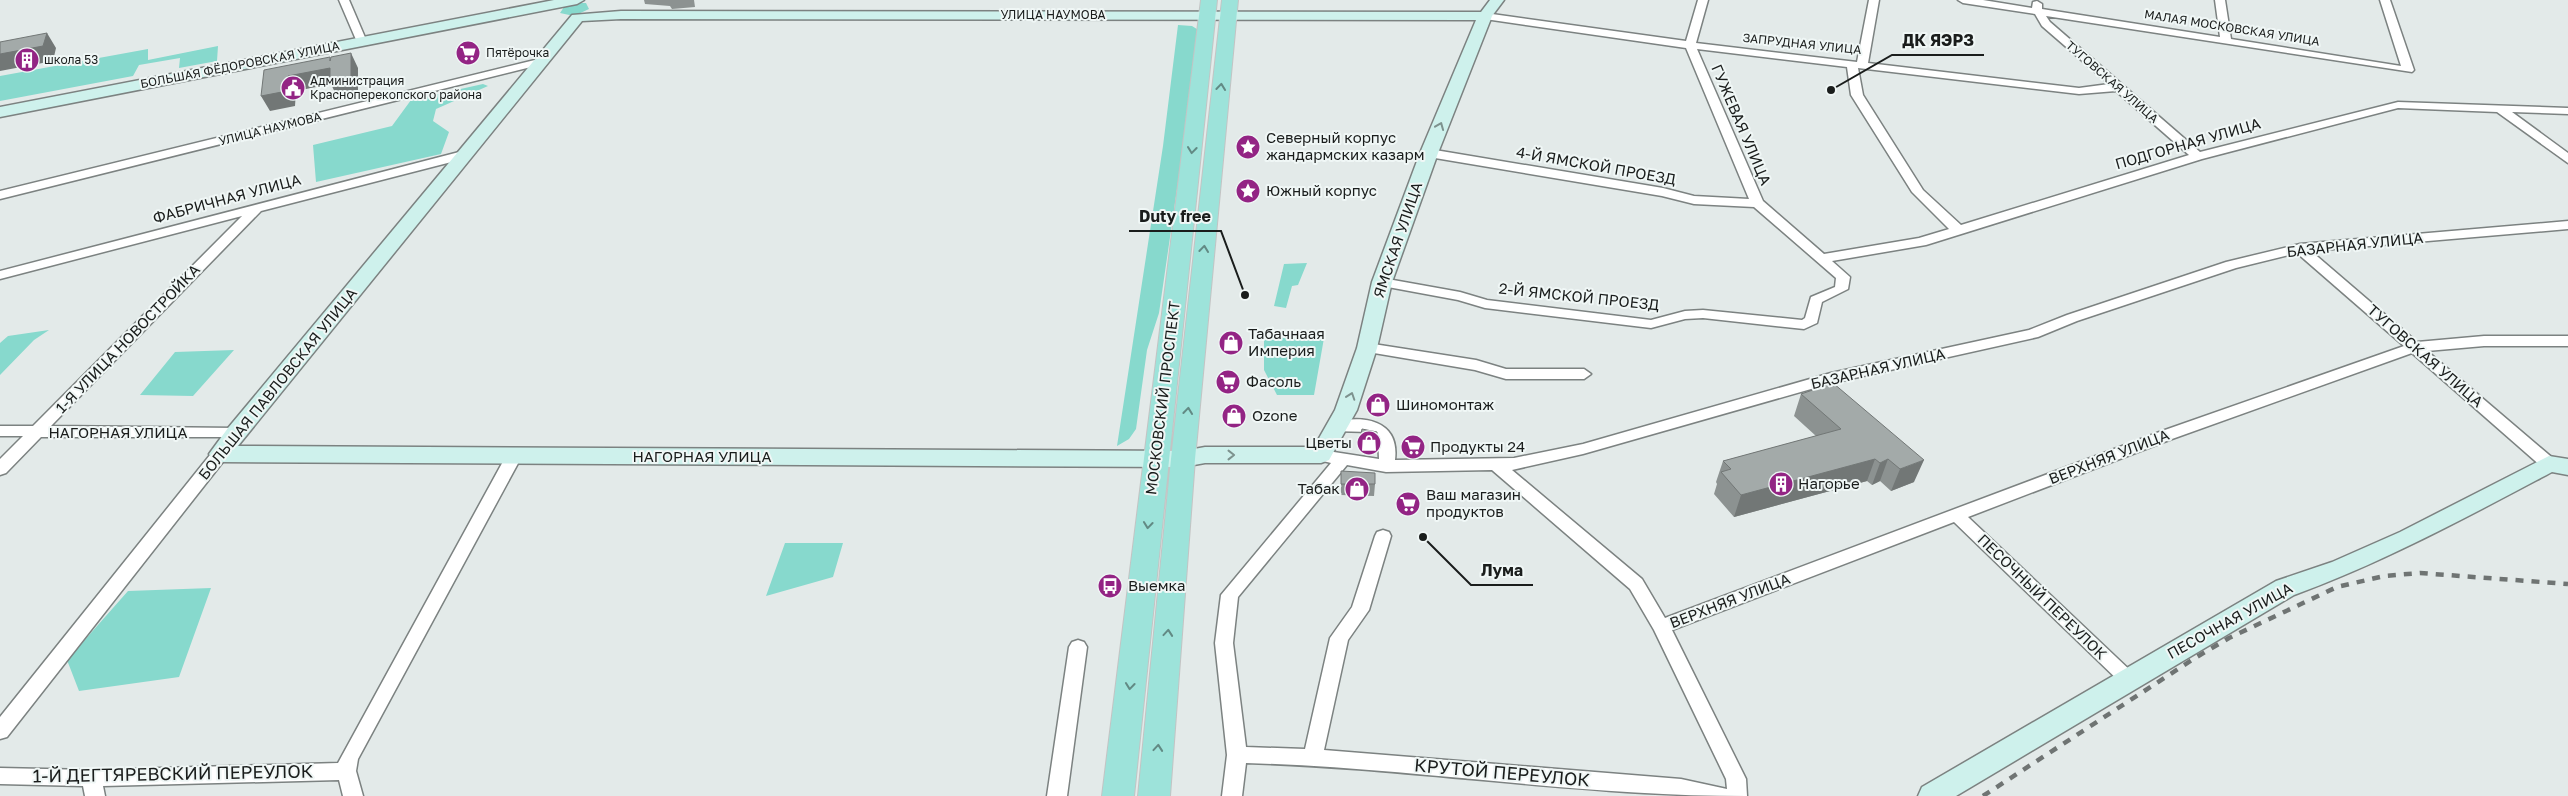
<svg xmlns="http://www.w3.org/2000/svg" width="2568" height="796" viewBox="0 0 2568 796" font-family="'Golos Text',sans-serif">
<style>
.green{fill:#87d9cd}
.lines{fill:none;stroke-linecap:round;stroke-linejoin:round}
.street-casing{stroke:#7c8281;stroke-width:3}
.secondary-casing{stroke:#7c8281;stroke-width:3}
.primary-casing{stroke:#c3c4c4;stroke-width:2}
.street{fill:#fff;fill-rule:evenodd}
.secondary{fill:#cef1ec;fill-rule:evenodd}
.primary{fill:#9de3da;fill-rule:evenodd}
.rail{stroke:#6f7473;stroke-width:4.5;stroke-dasharray:8 8;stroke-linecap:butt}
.wall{fill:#8c9291}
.shaded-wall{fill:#727776}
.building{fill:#a3aaa9;stroke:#727776}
.oneway{stroke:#628a84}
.oneway2{stroke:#7d928e}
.labels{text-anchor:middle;stroke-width:4;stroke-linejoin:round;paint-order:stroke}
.far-street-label{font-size:12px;fill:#1a1d1c;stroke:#f0f7f6}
.far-poi-label{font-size:12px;fill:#1a1d1c;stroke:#f0f7f6;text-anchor:start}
.street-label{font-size:15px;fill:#1a1d1c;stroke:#f0f7f6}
.poi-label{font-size:15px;fill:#1a1d1c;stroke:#f0f7f6;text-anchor:start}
.near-street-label{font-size:18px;fill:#1a1d1c;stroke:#f0f7f6}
.leader{fill:none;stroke:#1a1d1c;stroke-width:2}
.callout-dot{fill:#1a1d1c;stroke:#f0f7f6;stroke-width:2}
.callout-label{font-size:16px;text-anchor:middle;font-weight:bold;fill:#1a1d1c;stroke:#f0f7f6;stroke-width:4;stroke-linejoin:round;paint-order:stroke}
</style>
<rect width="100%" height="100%" fill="#e3eae9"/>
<path class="green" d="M578 3H586L589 9 574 16 560 13 564 7Z
M1178 25 1192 26 1200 31 1159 313 1147 350 1136 429 1129 439 1117 446 1163 146Z
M218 46 217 61 179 68 180 58 139 65 133 76 0 101V76L148 49V60Z
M483 84 488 86 436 109 433 121 449 132 441 154 316 182 313 145 392 126 411 100Z
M1307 263 1298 285 1292 286 1286 308 1274 306 1284 264Z
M49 330 34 340 0 375V343L8 336Z
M1264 336 1324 338 1314 395H1277L1264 370Z
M234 350 193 396 140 395 175 352Z
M785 543H843L833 577 766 596Z
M211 588 179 677 79 691 67 660 128 591Z"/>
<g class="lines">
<defs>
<path id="street" d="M339 0H349L367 42 366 44 362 45 357 42Z
M1698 0H1708L1696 43 1857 62 1869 0H1879L1868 63 2079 88 2109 84 2042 26 2035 14 1963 3 1958 0H1983L2032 8 2033 2 2037 1 2042 4V9L2220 37 2215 0H2225L2231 39 2401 66 2380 0H2390L2414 70 2412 72 2046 16 2050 22 2200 152 2398 102 2568 108V114L2512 112 2568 153V163L2497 112 2398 108 2202 159 1926 245 1832 261 1850 277 1848 289 1822 302 1817 323 1804 329 1703 318 1685 319 1651 328 1485 308 1458 300 1377 285 1375 282 1382 278 1460 292 1487 300 1651 320 1685 311 1703 310 1802 320 1805 318 1811 297 1835 287 1836 278 1754 207 1694 204 1662 196 1429 157 1423 153 1429 149 1663 188 1694 196 1749 199 1686 48 1485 19 1480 16 1485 13 1686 41ZM1697 49 1847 67 1851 95 1912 192 1949 229 1919 238 1824 254 1763 201ZM1858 68 2079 94 2116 91 2189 155 1961 225 1923 190 1863 95Z
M539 59 545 62 543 64 0 199V191Z
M463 151 467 152V158L261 211 51 426 236 428 241 429 244 433 241 437H41L6 473 0 475V459L23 436H0V426H33L242 216 0 279V271Z
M2568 221V229L2311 251 2417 342 2484 336H2568V346H2484L2427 351 2555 460 2557 464 2555 468H2543L2412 353 2172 439 1968 517 2134 674 2137 679 2134 684 2128 686 2122 684 1954 522 1672 630 1746 779 1747 796C1579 796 1413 768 1246 763L1242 796H1222L1227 755 1215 643 1221 595 1331 463 1315 459 1313 455 1315 451 1321 450 1379 459 1378 437 1370 432 1332 431 1329 427 1332 423C1363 414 1400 420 1395 460L1514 458 1583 444 1831 373 2029 330 2067 315 2226 262 2300 244ZM2297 253 2404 346 2162 431 1665 618 1642 579 1512 470 1583 454 1832 383 2038 337 2077 321 2236 268ZM1347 465 1386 472 1492 470 1630 589 1654 630 1726 779 1727 789 1681 779 1324 750 1348 640 1369 610 1391 536 1389 532 1383 530 1377 532 1375 536 1352 607 1330 638 1305 749 1246 747 1233 643 1238 597Z
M1367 343 1476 360 1506 369H1584L1591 374 1584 379H1506L1475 370 1362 351 1360 348Z
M220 449 226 450 228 454 226 458 7 737 0 739V717L214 450Z
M514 451 520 452 522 456 358 759 356 771 363 796H343L339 780 103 786 105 796H85L83 786 0 784V768L91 770 338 763 506 456 508 452Z
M1078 640 1084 642 1087 647 1067 796H1047L1069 647 1072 642Z"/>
<path id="secondary" d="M554 0H584L577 4 0 117V107Z
M1490 0H1504L1492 16 1438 153 1392 282 1377 348 1357 410 1329 460 1321 463H1205L1183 467 220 462 212 459 209 454 228 428 572 15 621 11 1481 12ZM621 19 1476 20 1420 153 1372 282 1357 348 1335 410 1314 447H1205L1183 451 238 446 582 21Z
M2549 456 2568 459V475L2552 472C2467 517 2384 562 2294 595L1956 796H1918L1922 787 2276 581 2332 562 2400 532Z"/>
<path id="primary" d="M1201 0H1217L1134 796H1102Z
M1222 0H1238L1195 459 1170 796H1138L1171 459Z"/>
</defs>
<use href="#street" class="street-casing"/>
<use href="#secondary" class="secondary-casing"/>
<use href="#primary" class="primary-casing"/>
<use href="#street" class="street"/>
<use href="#secondary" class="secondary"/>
<use href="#primary" class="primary"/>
<path class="rail" d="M1983 796 2195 658 2229 638 2337 587 2384 576 2420 573 2568 584"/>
</g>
<path class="wall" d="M644 0H694L695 7 672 9 670 6 645 4Z
M1833 383 1914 482 1891 491 1880 481 1872 485 1867 481 1734 517 1714 494 1717 484 1716 482 1723 461 1816 436 1794 416 1801 394Z
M1359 443 1377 445V451L1358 449Z
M1341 471 1375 484 1374 496 1341 495Z"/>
<path class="shaded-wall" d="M47 33 56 48 53 61 0 71V54Z
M351 53 358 68V92L337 97 331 84 296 91 295 106 270 111 261 96 288 76Z
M1875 459 1867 481 1734 517 1741 495Z
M1888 459 1880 481 1872 485 1880 463Z
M1924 460 1914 482 1891 491 1900 469Z"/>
<path class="building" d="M47 33 43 46 0 54V42Z
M351 53V78L330 82V68L288 76 287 91 261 96 264 70 330 57V61L331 57Z
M1833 383 1924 460 1900 469 1888 459 1880 463 1875 459 1741 495 1721 472 1731 469 1723 461 1841 429 1801 394Z
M1362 429 1377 432V445L1359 443Z
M1341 471 1375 473V484H1341Z"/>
<defs><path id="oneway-chevron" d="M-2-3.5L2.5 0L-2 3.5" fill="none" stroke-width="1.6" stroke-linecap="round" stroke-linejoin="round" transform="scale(1.25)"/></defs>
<g class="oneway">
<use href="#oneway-chevron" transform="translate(1221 87) rotate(-84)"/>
<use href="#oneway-chevron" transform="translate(1192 150) rotate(97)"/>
<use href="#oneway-chevron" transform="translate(1204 249) rotate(-84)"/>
<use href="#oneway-chevron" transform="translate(1188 411) rotate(-84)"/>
<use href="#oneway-chevron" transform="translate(1148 525) rotate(96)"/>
<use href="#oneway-chevron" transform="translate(1168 633) rotate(-85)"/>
<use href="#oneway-chevron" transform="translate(1130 686) rotate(96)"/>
<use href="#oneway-chevron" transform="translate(1158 748) rotate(-85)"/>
</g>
<g class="oneway2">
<use href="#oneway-chevron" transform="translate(1440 126) rotate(-68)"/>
<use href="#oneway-chevron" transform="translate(1351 396) rotate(-71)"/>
<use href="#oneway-chevron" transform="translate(1231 455)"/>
</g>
<defs>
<symbol id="supermarket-disc" viewBox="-11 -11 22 22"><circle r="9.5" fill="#932484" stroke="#f0f7f6"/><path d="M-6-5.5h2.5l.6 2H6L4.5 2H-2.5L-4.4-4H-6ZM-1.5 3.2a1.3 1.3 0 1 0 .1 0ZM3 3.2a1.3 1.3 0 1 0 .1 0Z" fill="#fff"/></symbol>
<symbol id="building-disc" viewBox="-11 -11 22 22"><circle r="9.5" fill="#932484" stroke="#f0f7f6"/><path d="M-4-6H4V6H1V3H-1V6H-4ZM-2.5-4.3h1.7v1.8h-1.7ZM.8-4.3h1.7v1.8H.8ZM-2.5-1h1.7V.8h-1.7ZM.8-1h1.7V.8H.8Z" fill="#fff"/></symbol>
<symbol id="civic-disc" viewBox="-11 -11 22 22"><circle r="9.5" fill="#932484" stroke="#f0f7f6"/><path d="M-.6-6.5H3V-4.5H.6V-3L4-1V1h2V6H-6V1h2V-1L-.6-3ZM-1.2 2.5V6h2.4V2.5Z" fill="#fff"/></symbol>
<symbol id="sight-disc" viewBox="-11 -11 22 22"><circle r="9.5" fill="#932484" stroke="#f0f7f6"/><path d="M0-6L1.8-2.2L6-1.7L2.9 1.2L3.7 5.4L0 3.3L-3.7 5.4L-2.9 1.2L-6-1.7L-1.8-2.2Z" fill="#fff"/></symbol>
<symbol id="shop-disc" viewBox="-11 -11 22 22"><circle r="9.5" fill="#932484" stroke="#f0f7f6"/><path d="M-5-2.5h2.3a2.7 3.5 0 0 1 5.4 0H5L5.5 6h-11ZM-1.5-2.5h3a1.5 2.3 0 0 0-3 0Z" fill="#fff"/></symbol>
<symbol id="bus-disc" viewBox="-11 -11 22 22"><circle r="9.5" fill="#932484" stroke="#f0f7f6"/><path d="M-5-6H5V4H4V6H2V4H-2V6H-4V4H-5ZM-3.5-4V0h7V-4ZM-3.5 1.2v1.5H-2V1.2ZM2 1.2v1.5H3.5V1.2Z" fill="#fff"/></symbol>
</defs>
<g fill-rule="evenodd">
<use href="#supermarket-disc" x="454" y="39" width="28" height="28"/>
<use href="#building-disc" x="13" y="46" width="28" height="28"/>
<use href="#civic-disc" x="279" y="74" width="28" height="28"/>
<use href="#sight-disc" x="1234" y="133" width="28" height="28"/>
<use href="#sight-disc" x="1234" y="177" width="28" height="28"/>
<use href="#shop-disc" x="1217" y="329" width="28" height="28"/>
<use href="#supermarket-disc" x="1214" y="368" width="28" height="28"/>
<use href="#shop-disc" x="1364" y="391" width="28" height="28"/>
<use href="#shop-disc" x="1220" y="402" width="28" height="28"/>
<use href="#shop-disc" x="1355" y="429" width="28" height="28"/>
<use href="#supermarket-disc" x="1399" y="433" width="28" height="28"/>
<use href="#building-disc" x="1767" y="470" width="28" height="28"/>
<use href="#shop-disc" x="1343" y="475" width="28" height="28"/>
<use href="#supermarket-disc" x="1394" y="490" width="28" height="28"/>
<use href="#bus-disc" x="1096" y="572" width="28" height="28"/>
</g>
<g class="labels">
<g class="far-street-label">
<text x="1053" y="19">УЛИЦА НАУМОВА</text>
<text transform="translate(2232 28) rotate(9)" y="4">МАЛАЯ МОСКОВСКАЯ УЛИЦА</text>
<text transform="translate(1802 44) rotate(6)" y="4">ЗАПРУДНАЯ УЛИЦА</text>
<text transform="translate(240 65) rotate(-11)" y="4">БОЛЬШАЯ ФЁДОРОВСКАЯ УЛИЦА</text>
<text transform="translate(2112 82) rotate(41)" y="4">ТУГОВСКАЯ УЛИЦА</text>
<text transform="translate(270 129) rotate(-14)" y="4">УЛИЦА НАУМОВА</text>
</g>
<g class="far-poi-label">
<text x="486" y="57">Пятёрочка</text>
<text x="44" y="64">школа 53</text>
<text x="310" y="85">Администрация<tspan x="310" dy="14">Красноперекопского района</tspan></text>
</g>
<g class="street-label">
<text transform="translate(1741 125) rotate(67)" y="5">ГУЖЕВАЯ УЛИЦА</text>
<text transform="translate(2188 144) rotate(-16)" y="5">ПОДГОРНАЯ УЛИЦА</text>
<text transform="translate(1596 166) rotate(10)" y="5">4-Й ЯМСКОЙ ПРОЕЗД</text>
<text transform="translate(227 199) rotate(-15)" y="5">ФАБРИЧНАЯ УЛИЦА</text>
<text transform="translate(1398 240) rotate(-71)" y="5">ЯМСКАЯ УЛИЦА</text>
<text transform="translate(2355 245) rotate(-6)" y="5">БАЗАРНАЯ УЛИЦА</text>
<text transform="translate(1579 297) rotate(6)" y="5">2-Й ЯМСКОЙ ПРОЕЗД</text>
<text transform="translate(128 339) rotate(-46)" y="5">1-Я УЛИЦА НОВОСТРОЙКА</text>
<text transform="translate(2425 356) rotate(41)" y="5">ТУГОВСКАЯ УЛИЦА</text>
<text transform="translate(1878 369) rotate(-13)" y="5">БАЗАРНАЯ УЛИЦА</text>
<text transform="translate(278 384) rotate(-51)" y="5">БОЛЬШАЯ ПАВЛОВСКАЯ УЛИЦА</text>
<text transform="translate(1163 398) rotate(-83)" y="5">МОСКОВСКИЙ ПРОСПЕКТ</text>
<text x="118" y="438">НАГОРНАЯ УЛИЦА</text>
<text x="702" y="462">НАГОРНАЯ УЛИЦА</text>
<text transform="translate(2109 457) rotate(-21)" y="5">ВЕРХНЯЯ УЛИЦА</text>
<text transform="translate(2042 597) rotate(44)" y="5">ПЕСОЧНЫЙ ПЕРЕУЛОК</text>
<text transform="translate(1730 601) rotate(-21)" y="5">ВЕРХНЯЯ УЛИЦА</text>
<text transform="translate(2230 621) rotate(-29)" y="5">ПЕСОЧНАЯ УЛИЦА</text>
</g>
<g class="poi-label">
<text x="1266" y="143">Северный корпус<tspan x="1266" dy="17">жандармских казарм</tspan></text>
<text x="1266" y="196">Южный корпус</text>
<text x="1248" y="339">Табачнаая<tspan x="1248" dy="17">Империя</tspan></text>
<text x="1246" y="387">Фасоль</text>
<text x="1396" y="410">Шиномонтаж</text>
<text x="1252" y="421">Ozone</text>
<text x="1352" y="448" text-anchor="end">Цветы</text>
<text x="1430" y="452">Продукты 24</text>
<text x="1798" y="489">Нагорье</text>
<text x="1340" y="494" text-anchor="end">Табак</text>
<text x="1426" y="500">Ваш магазин<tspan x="1426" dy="17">продуктов</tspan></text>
<text x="1128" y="591">Выемка</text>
</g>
<g class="near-street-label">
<text transform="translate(1502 773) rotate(5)" y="6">КРУТОЙ ПЕРЕУЛОК</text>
<text transform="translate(173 774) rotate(-1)" y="6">1-Й ДЕГТЯРЕВСКИЙ ПЕРЕУЛОК</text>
</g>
</g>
<path class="leader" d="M1831 90L1892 55H1984M1245 295L1221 231H1129M1423 537L1471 585H1533"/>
<g class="callout-dot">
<circle cx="1831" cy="90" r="5"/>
<circle cx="1245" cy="295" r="5"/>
<circle cx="1423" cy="537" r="5"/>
</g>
<g class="callout-label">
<text x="1938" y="46">ДК ЯЭРЗ</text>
<text x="1175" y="222">Duty free</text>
<text x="1502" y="576">Лума</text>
</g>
</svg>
